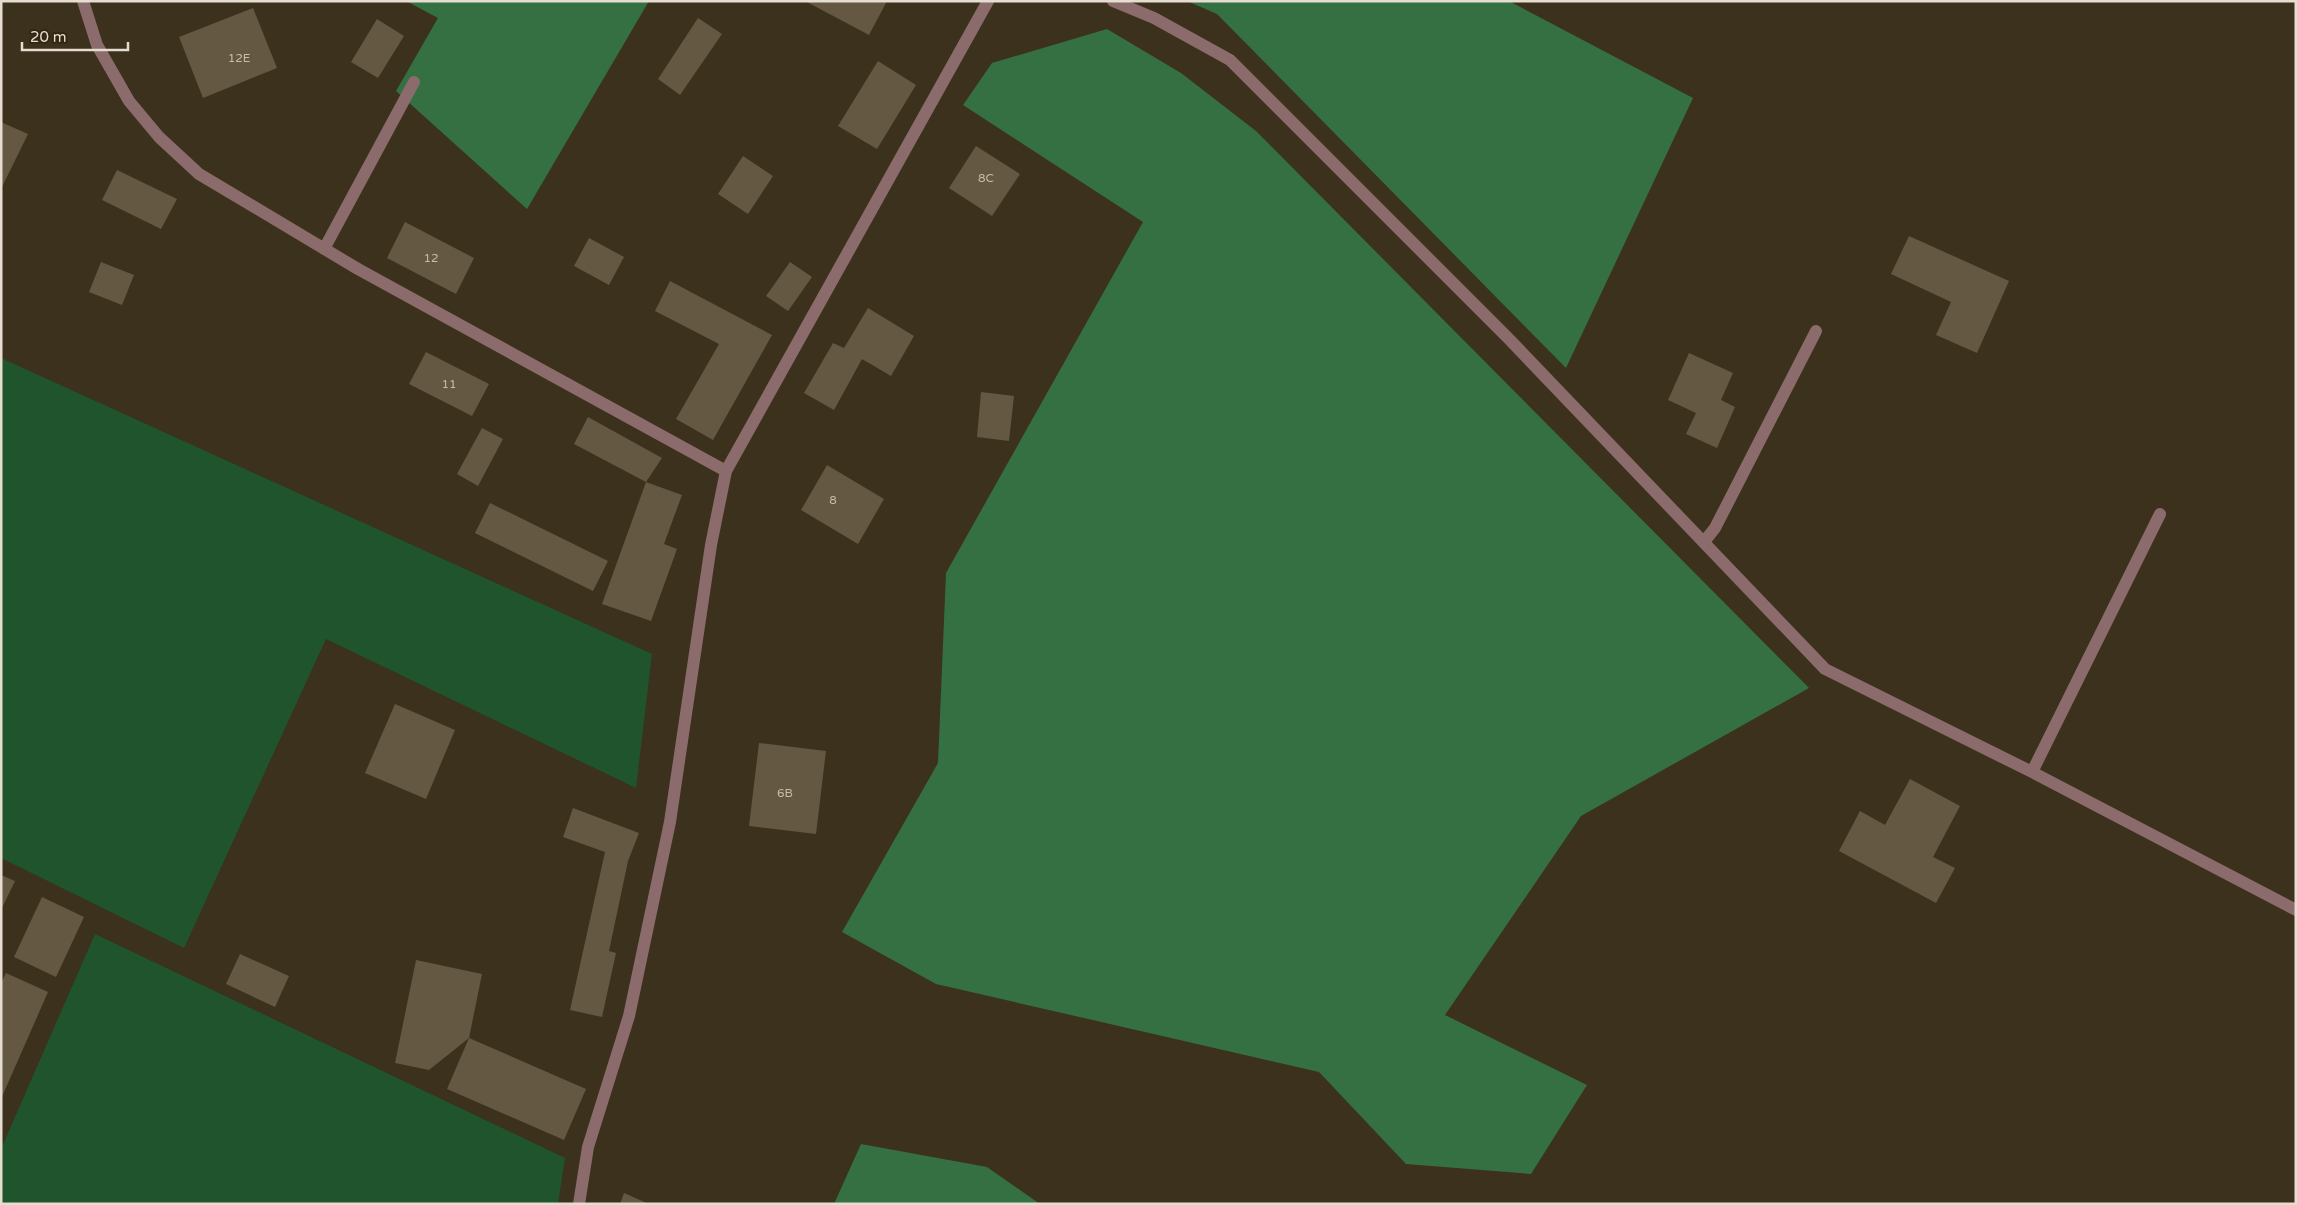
<svg xmlns="http://www.w3.org/2000/svg" width="2297" height="1205" viewBox="0 0 2297 1205" font-family="'Varela Round',sans-serif">
<style>
.green{fill:#1f542c}
.forest{fill:#357042}
.building{fill:#645842}
.lines{fill:none;stroke-linecap:round;stroke-linejoin:round}
.minor{stroke:#8c6b6c;stroke-width:12}
.labels{text-anchor:middle;stroke-width:4.5;stroke-linejoin:round;paint-order:stroke}
.number-label{font-size:12px;fill:#c4bcac}
</style>
<rect width="100%" height="100%" fill="#3c311c"/>
<path class="green" d="M1 358 652 654 636 788 326 639 184 948 1 858Z
M95 934 565 1158 558 1204H1V1149Z"/>
<path class="forest" d="M406 1H649L527 209 396 91 438 18Z
M1187 1H1509L1693 98 1566 368 1217 14Z
M1107 29 1181 73 1256 131 1809 688 1581 816 1445 1015 1587 1085 1531 1174 1406 1164 1319 1072 936 984 842 932 938 763 946 573 1143 222 963 105 992 63Z
M861 1144 987 1167 1040 1204H834Z"/>
<path class="building" d="M805 1H887L869 35Z
M253 8 277 68 203 98 179 37Z
M698 18 722 34 680 95 658 79Z
M377 19 404 36 378 78 351 62Z
M878 61 916 85 877 149 838 126Z
M1 122 28 134 1 189Z
M976 146 1020 174 992 216 949 188Z
M743 156 773 176 748 214 718 194Z
M117 170 177 199 161 229 102 200Z
M405 222 474 258 456 294 387 258Z
M1909 236 2009 281 1977 353 1936 335 1951 302 1891 274Z
M589 238 624 257 609 285 574 266Z
M101 262 134 275 122 305 89 292Z
M790 262 812 277 788 311 766 296Z
M670 281 772 335 713 440 676 419 719 344 655 311Z
M868 308 914 336 891 376 862 359 834 410 804 393 833 343 844 348Z
M426 352 489 384 472 416 409 384Z
M1689 353 1733 373 1721 400 1735 407 1717 448 1686 434 1696 413 1668 400Z
M981 392 1014 396 1009 441 977 437Z
M588 417 662 458 646 482 574 444Z
M482 428 503 439 478 486 457 474Z
M827 465 884 499 858 544 801 510Z
M646 482 682 495 664 544 677 549 651 621 602 604Z
M490 503 608 561 593 591 475 533Z
M395 704 455 730 426 799 365 773Z
M759 743 826 751 816 834 749 826Z
M1910 779 1960 806 1933 857 1955 868 1936 903 1839 851 1860 811 1885 825Z
M573 808 639 833 628 861 609 951 616 953 602 1017 570 1010 605 852 563 837Z
M1 875 15 881 1 910Z
M42 897 84 917 56 977 14 957Z
M240 954 289 976 275 1007 226 984Z
M416 960 482 974 469 1038 429 1070 395 1063Z
M6 973 48 992 1 1099V983Z
M469 1038 586 1089 564 1140 447 1089Z
M624 1193 649 1204H620Z"/>
<g class="lines">
<path class="minor" d="M83 1 97 45 129 101 159 137 199 174 358 269 726 471
M1113 1 1154 18 1230 60 1508 338 1825 669 2032 772 2296 910
M324 249 414 82
M1704 542 1715 528 1816 331
M2032 772 2160 514
M579 1204 588 1147 629 1016 670 822 711 545 726 471 988 1"/>
</g>
<g class="labels">
<g class="number-label">
<text x="239" y="62">12E</text>
<text x="986" y="182">8C</text>
<text x="431" y="262">12</text>
<text x="449" y="388">11</text>
<text x="833" y="504">8</text>
<text x="785" y="797">6B</text>
</g>
</g>
<rect width="2297" height="1205" fill="none" stroke="#e4ddd0" stroke-width="5"/>
<path d="M22 42v8h106v-8" fill="none" stroke="#e4ddd0" stroke-width="2.5"/>
<text x="30" y="42" font-size="15" fill="#e4ddd0" stroke="#322712" stroke-width="4" paint-order="stroke">20 m</text>
</svg>
